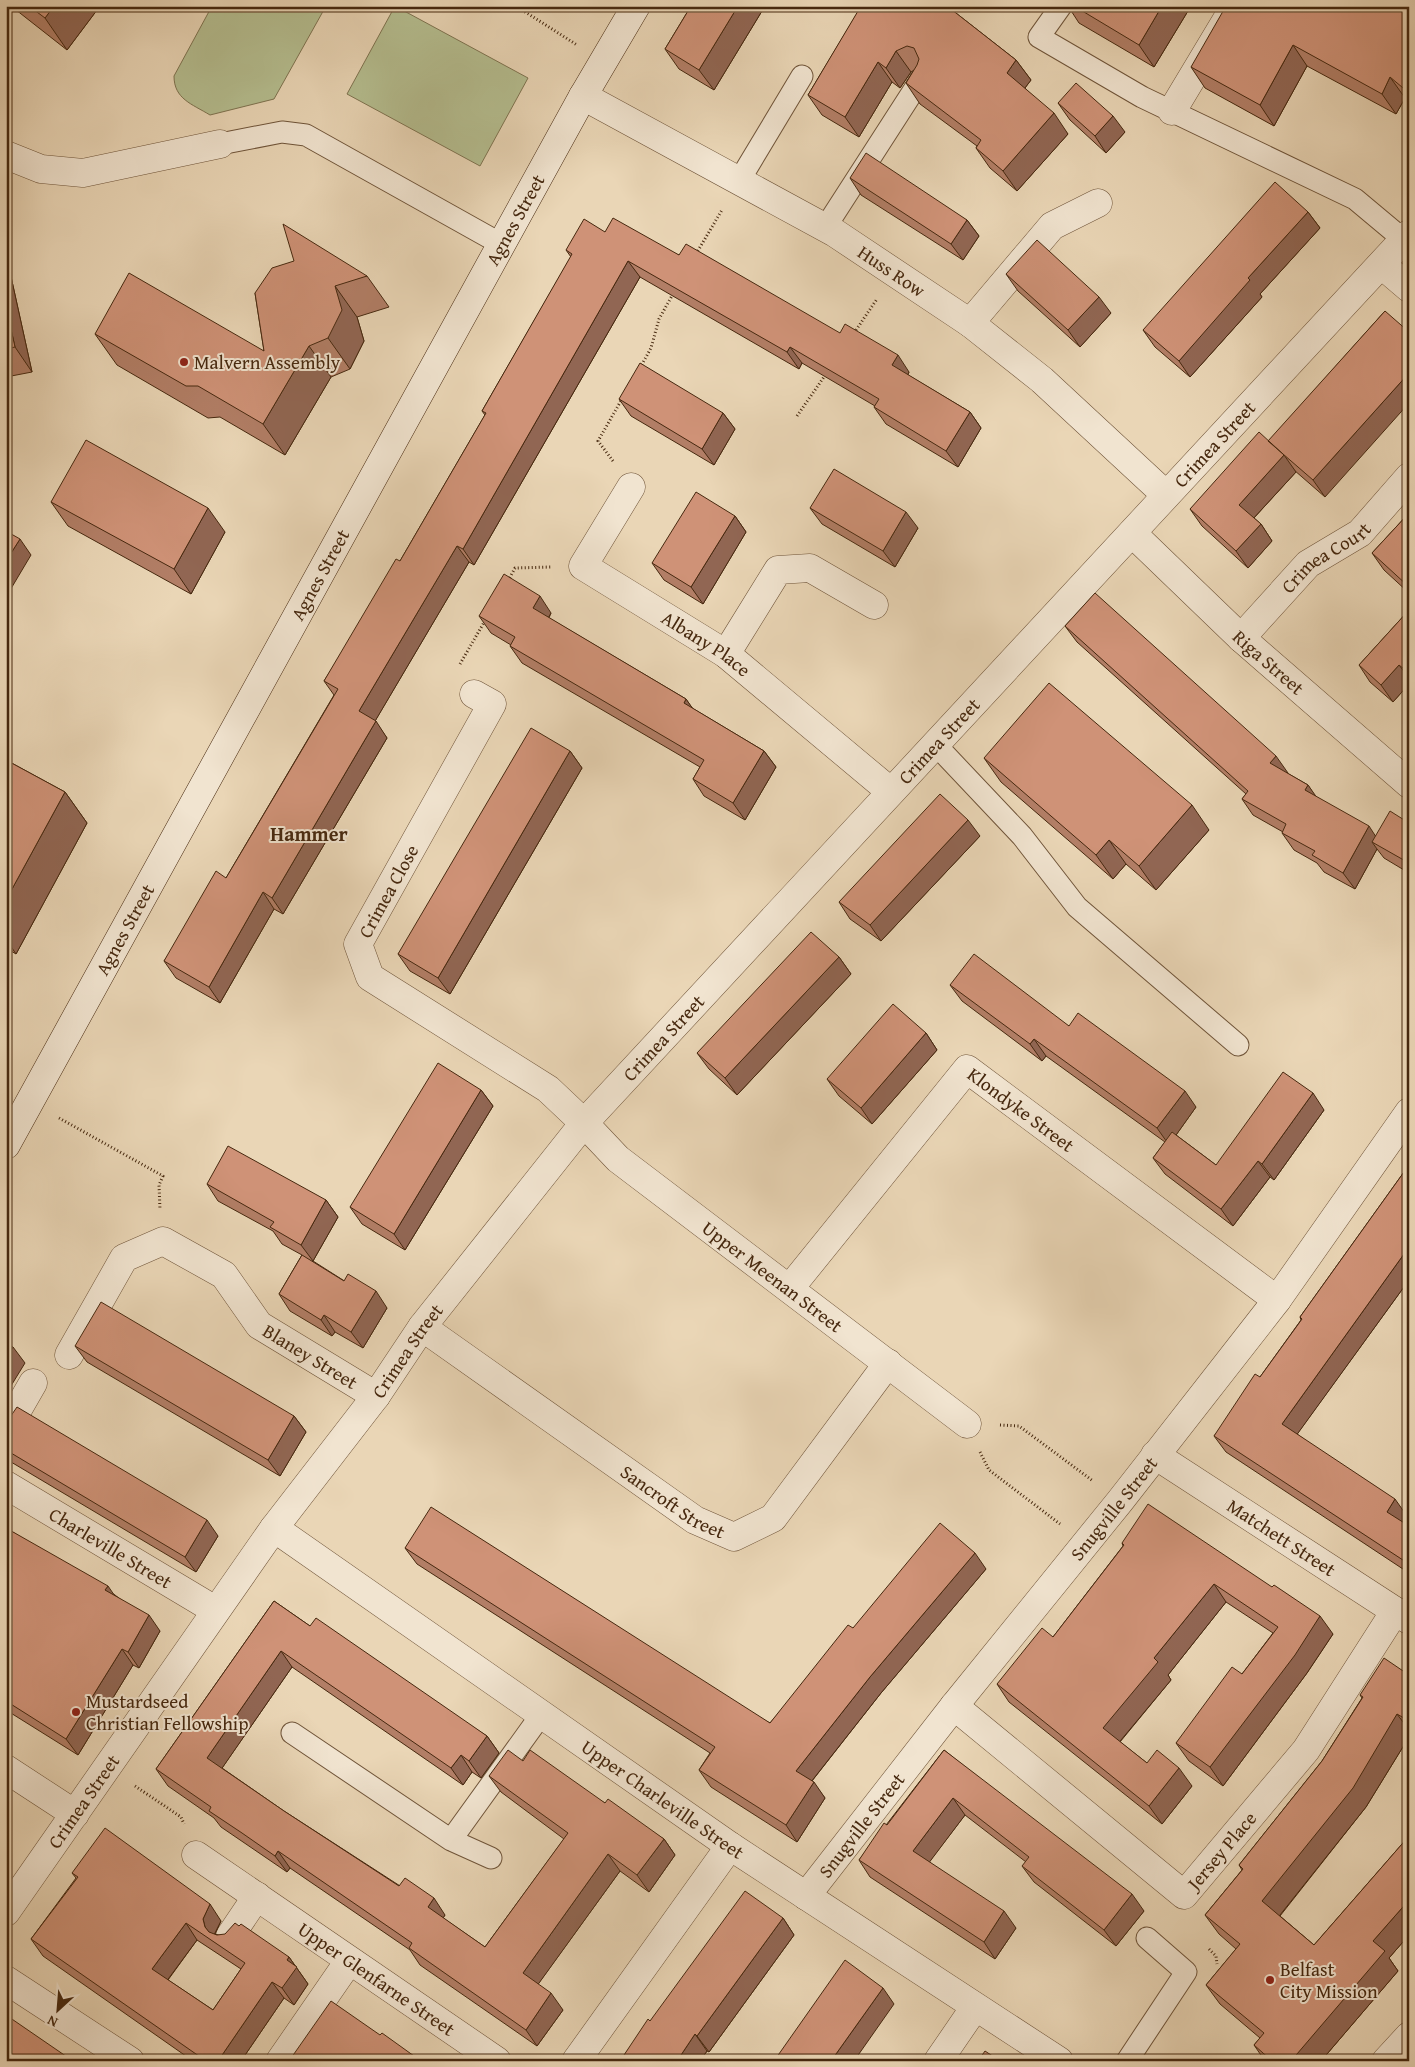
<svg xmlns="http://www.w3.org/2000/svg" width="1415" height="2067" viewBox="0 0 1415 2067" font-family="'Gentium Book Plus',serif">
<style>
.green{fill:#b5be90;stroke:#7e7350}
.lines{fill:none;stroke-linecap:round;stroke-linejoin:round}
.service-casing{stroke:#6f5439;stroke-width:23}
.pedestrian-casing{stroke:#6f5439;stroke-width:29}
.minor-casing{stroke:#6f5439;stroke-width:29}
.secondary-casing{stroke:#46280f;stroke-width:29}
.path{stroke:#46280f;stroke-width:3;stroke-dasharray:1 2.5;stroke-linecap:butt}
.service{stroke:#f1e4d0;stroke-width:21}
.pedestrian{stroke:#f1e4d0;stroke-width:28}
.minor{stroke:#f1e4d0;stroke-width:28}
.secondary{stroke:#f1e4d0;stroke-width:28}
.wall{fill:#b27e66;stroke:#46280f;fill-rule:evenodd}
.shaded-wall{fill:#916653;stroke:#46280f}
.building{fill:#cf9277;stroke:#46280f;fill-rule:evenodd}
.poi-dot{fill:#8f2418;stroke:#f1e4d0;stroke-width:2}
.labels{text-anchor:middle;stroke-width:4;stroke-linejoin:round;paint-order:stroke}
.street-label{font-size:19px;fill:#46280f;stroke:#f1e4d0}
.poi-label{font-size:19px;fill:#46280f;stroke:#f1e4d0;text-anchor:start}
.neighbourhood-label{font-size:20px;font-weight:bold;fill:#46280f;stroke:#f1e4d0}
</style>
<rect width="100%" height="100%" fill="#ead6b6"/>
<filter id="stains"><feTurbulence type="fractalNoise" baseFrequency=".004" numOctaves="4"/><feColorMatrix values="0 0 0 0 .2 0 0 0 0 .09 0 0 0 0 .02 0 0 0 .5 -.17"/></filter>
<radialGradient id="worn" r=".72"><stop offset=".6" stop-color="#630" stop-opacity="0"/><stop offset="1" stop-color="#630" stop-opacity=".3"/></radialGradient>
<path class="green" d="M212 6H326L274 99 210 115C192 104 174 99 174 76Z
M395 6 528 78 480 166 347 94Z"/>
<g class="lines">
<defs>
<path id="service" d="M1061 6 1039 37 1142 97 1355 199 1404 240
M220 144 282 132 306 135 501 244
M739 181 802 76
M825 228 921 79
M935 744 1022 836 1077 907 1238 1045
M292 1733 451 1840 491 1858
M451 1840 541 1715
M1127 2061 1186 1972 1147 1938"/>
<path id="pedestrian" d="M1172 111 1235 6
M6 155 41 169 83 173 220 144"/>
<g id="minor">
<path id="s1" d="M583 96 835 233 970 323 1042 380 1166 495"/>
<path d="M1382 265 1409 288"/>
<path d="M970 323 1052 226 1098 203"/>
<path id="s2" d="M631 487 583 566 726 654 890 791"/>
<path id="s3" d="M1132 533 1241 638 1409 784"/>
<path id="s4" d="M1241 638 1308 564 1360 533 1409 477"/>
<path d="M726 654 778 570 810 568 874 605"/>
<path id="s5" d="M474 694 492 704 358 944 370 977 548 1089 584 1123 618 1159 967 1424"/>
<path id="s6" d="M790 1288 967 1069 1277 1300"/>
<path id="s7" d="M422 1327 695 1520 734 1537 773 1518 888 1363"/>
<path id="s8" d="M69 1355 124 1258 163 1241 224 1275 259 1325 376 1396"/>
<path d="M6 1430 33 1383"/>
<path id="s9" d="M1155 1455 1409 1620"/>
<path id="s10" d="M6 1485 215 1610"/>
<path id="s11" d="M274 1528 730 1846 1059 2061"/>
<path id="s12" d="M954 1706 1184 1895 1306 1750 1395 1611"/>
<path d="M6 1769 75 1814"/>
<path id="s13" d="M196 1855 497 2061"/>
<path id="s14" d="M806 1896 954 1706 1120 1501 1277 1300 1409 1112"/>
<path id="s15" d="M6 1912 274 1528 376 1396 422 1327 584 1123 1409 234"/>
<path d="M230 1936 257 1896"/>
<path d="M6 1980 130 2061"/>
<path d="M280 2061 349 1961"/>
<path d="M576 2061 730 1846"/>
<path d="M938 2061 975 2007"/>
<path d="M1386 2061 1409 2036"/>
</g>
<g id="secondary">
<path id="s16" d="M6 1145 583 96 636 6"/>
</g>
</defs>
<use href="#service" class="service-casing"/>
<use href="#pedestrian" class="pedestrian-casing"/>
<use href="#minor" class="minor-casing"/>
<use href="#secondary" class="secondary-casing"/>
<path class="path" d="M516 6 577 45
M696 254 722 210
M854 333 877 299
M640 368 651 348 659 319 673 294
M797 416 826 374
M613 461 598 441 622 399
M508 581 515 568 551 567
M460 664 486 619
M59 1118 163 1176 159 1185 160 1210
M1000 1425 1019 1426 1093 1481
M980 1452 989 1470 1060 1524
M135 1786 181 1817 184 1824
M1209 1949 1216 1956 1217 1964"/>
<use href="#service" class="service"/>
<use href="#pedestrian" class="pedestrian"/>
<use href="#minor" class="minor"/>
<use href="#secondary" class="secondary"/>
</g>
<path class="wall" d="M11 6H100L67 50Z
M691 6H765L714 90 679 69 665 49Z
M860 6H947L1016 60 1031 80 1025 88 1068 134 1017 191 990 168 976 148 977 146 920 104 906 83 914 70 911 72 900 88 892 82 859 137 822 115 808 95 861 7Z
M1068 6H1191L1154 67 1079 23Z
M1409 15V102L1405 98 1396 114 1307 66 1274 126 1205 88 1191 67Z
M1058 103 1125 132 1106 153 1070 120Z
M850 178 967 220 979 236 963 260 861 195Z
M1308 212 1320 228 1260 294 1262 297 1190 377 1155 347 1143 330Z
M605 232 679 255 909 372 908 375 970 412 981 428 958 467 886 424 874 407 875 406 802 363 799 369 640 277 474 565 469 562 375 721 387 738 283 914 274 909 220 1003 176 978 164 961 226 878 334 695 324 681 400 561 485 415 482 411 571 257 566 250Z
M6 254 32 372 6 377Z
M1006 274 1111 313 1080 347 1018 291Z
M367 276 389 307 357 317 364 341 350 369 331 377 285 455 220 417 208 418 117 365 95 334 264 351 255 293Z
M1385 311 1325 497 1294 470 1296 472 1254 518 1261 524 1272 541 1248 568 1202 526 1190 509 1269 441Z
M619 399 723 413 735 429 714 465 631 416Z
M51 502 225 532 191 594 68 526Z
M810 508 918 528 895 567 822 524Z
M1409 513V593L1384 570 1372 553Z
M735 516 746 532 703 604 664 580 652 563Z
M1409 610V684L1393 702 1370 682 1359 665Z
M551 613 549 618 686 699 692 708 764 751 776 767 745 820 704 796 693 779 700 767 522 663 510 646 511 645 491 633 479 616Z
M1065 626 1288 773H1287L1308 785 1315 796 1376 836 1409 823V873L1384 858 1377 849 1355 889 1324 872 1317 863 1294 850 1282 833 1283 832 1253 815 1242 799 1246 794 1077 642Z
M570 751 582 768 450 994 410 971 398 954Z
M984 758 1209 830 1156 890 1126 864 1113 879 1001 782Z
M6 760 65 792 87 823 16 954 6 948Z
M980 836 881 941 850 919 839 902Z
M839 957 851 974 737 1095 709 1069 697 1053Z
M950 985 1069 1026 1196 1107 1176 1135 1216 1165 1324 1110 1274 1180 1270 1177 1233 1226 1165 1174 1153 1158 1165 1142 1046 1056 1042 1061 962 1001Z
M926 1033 937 1050 872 1124 839 1096 827 1079Z
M481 1090 493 1106 405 1250 362 1224 350 1207Z
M1409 1165V1280L1297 1434 1407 1516 1403 1522 1409 1526V1573L1226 1452 1214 1436 1260 1377 1301 1320 1300 1317Z
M207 1184 326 1200 338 1217 313 1261 387 1308 363 1348 335 1332 332 1336 290 1311 279 1294 302 1255 282 1244 273 1231 218 1201Z
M75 1346 294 1416 306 1432 280 1476 87 1362Z
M6 1423 218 1536 196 1572 6 1459Z
M6 1528 115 1595 160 1631 139 1668 133 1665 78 1755 6 1710Z
M1122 1543 1333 1634 1307 1673 1223 1786 1189 1761 1176 1743 1242 1674 1273 1633 1226 1602 1168 1675 1171 1680 1120 1742 1147 1763 1192 1786 1162 1824 1009 1702 997 1684 1053 1637 1123 1546Z
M405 1548 770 1723 853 1628 986 1569 881 1693 812 1781 825 1798 797 1842 711 1787 699 1770 710 1753 417 1564Z
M274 1601 310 1626 487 1736 499 1753 481 1778 472 1772 463 1785 292 1667 222 1768 284 1811 445 1915 443 1918 485 1947 564 1839 501 1792 489 1776 523 1761 605 1803 664 1839 675 1855 649 1892 620 1871 538 1984 563 2010 537 2046 420 1965 410 1950 290 1868 287 1872 221 1827 214 1818 168 1786 156 1769Z
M1409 1675V1737L1366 1807 1280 1916 1314 1945 1409 1836V1935L1389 1958 1398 1971 1321 2061H1265L1254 2045 1260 2038 1220 2004 1206 1985 1236 1949 1219 1934 1205 1915 1242 1870 1239 1865 1322 1761 1362 1698 1360 1695Z
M944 1750 1144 1911 1116 1946 1034 1882 1022 1866 1026 1862 965 1815 929 1862 1016 1928 995 1959 870 1877 859 1860Z
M72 1873 221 1921 215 1934 289 1957 308 1984 294 2005 284 1998 241 2061H193L43 1956 31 1939 76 1878ZM197 1940 241 1969 213 2010 168 1980Z
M783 1918 794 1935 709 2052 707 2051 700 2061H620L650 2021Z"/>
<path class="shaded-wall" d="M54 6H100L67 50 45 18Z
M738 6H765L714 90 699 70Z
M1162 6H1191L1154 67 1139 45Z
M1293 45 1307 66 1274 126 1260 105Z
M896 51 911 72 900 88 886 68Z
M1016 60 1031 80 1021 93 1007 73Z
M878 62 892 82 859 137 845 117Z
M1390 77 1405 98 1396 114 1382 94Z
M1054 113 1068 134 1017 191 1003 171Z
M1113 116 1125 132 1106 153 1095 136Z
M1308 212 1320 228 1260 294 1262 297 1190 377 1179 361 1248 278Z
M967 220 979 236 963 260 951 244Z
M6 254 32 372 15 347 6 307Z
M628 261 640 277 474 565 463 549Z
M335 286 357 317 364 341 350 369 328 338Z
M1099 297 1111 313 1080 347 1068 330Z
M309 346 331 377 285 455 263 424Z
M790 347 802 363 799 369 787 352Z
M898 355 909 372 904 382 892 365Z
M1409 373V403L1325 497 1313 480Z
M970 412 981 428 958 467 946 451Z
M723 413 735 429 714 465 702 449Z
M1284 455 1296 472 1251 521 1239 505Z
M208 508 225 532 191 594 174 569Z
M906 512 918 528 895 567 883 551Z
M735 516 746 532 703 604 691 587Z
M1261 524 1272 541 1248 568 1236 551Z
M20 539 31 555 6 597V561Z
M457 546 469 562 371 728 359 711Z
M540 596 551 613 544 625 533 608Z
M1399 665 1409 678V684L1393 702 1381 685Z
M686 699 698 716 684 703Z
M376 721 387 738 283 914 272 898Z
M570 751 582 768 450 994 438 978Z
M764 751 776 767 745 820 733 803Z
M1276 756 1288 773 1281 780 1270 763Z
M1308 785 1320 802 1305 790Z
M65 792 87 823 16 954 6 939V900Z
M1192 805 1209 830 1156 890 1139 866Z
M968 820 980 836 881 941 870 925Z
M1369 826 1380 843 1372 842 1377 849 1355 889 1343 873Z
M1109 840 1126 864 1113 879 1096 855Z
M263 892 274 909 220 1003 209 987Z
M839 957 851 974 737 1095 725 1078Z
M926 1033 937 1050 872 1124 861 1108Z
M1034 1039 1046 1056 1042 1061 1030 1044Z
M481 1090 493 1106 405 1250 394 1234Z
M1185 1091 1196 1107 1169 1145 1157 1128Z
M1313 1093 1324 1110 1274 1180 1262 1164Z
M1258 1161 1270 1177 1233 1226 1221 1209Z
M326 1200 338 1217 313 1261 301 1245Z
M1409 1247V1280L1293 1440 1282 1424Z
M376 1291 387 1308 363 1348 351 1332Z
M324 1315 335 1332 332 1336 321 1320Z
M13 1347 25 1363 6 1394V1359Z
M294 1416 306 1432 280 1476 268 1460Z
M1395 1499 1407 1516 1399 1529 1387 1512Z
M207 1520 218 1536 196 1572 185 1557Z
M975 1553 986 1569 881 1693 807 1787 796 1771 870 1677Z
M1214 1584 1226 1602 1168 1675 1171 1680 1116 1746 1103 1728 1154 1658Z
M108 1586 119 1602 105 1590Z
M149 1615 160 1631 139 1668 128 1652Z
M1320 1616 1333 1634 1307 1673 1223 1786 1210 1767Z
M122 1649 133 1665 78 1755 66 1739Z
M281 1651 292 1667 218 1774 207 1758Z
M1397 1714 1409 1730V1737L1366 1807 1276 1920 1262 1901Z
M487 1736 499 1753 481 1778 469 1761Z
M461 1755 472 1772 463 1785 451 1768Z
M1179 1768 1192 1786 1162 1824 1149 1806Z
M814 1782 825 1798 797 1842 786 1825Z
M953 1798 965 1815 925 1868 913 1851Z
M664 1839 675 1855 649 1892 637 1875Z
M278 1851 290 1868 287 1872 275 1856Z
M608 1854 620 1871 534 1990 523 1973Z
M1132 1894 1144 1911 1116 1946 1104 1930Z
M434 1898 445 1915 439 1924 428 1907Z
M1409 1900V1935L1389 1958 1398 1971 1321 2061H1291L1373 1941Z
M210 1904 221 1921 214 1935 216 1943 205 1927 203 1919Z
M1004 1911 1016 1928 995 1959 984 1942Z
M783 1918 794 1935 709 2052 697 2036Z
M186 1923 197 1940 163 1986 152 1969Z
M289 1957 308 1984 294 2005 282 1988 287 1960Z
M272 1982 284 1998 241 2061H218Z
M883 1988 894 2004 854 2061H831Z
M551 1993 563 2010 537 2046 526 2030Z
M695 2034 707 2051 700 2061H677Z"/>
<path class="building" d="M29 6H54L45 18Z
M691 6H738L699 70 665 49Z
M861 6H947L1016 60 1007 73 1054 113 1003 171 976 148 981 140 906 83 917 65 919 59 914 48 907 46 896 51 886 68 878 62 845 117 808 95Z
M1074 6H1162L1139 45Z
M1226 6H1393L1409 15V93L1390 77 1382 94 1293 45 1260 105 1191 67Z
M1076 83 1113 116 1095 136 1058 103Z
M866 153 967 220 951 244 850 178Z
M1275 182 1308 212 1248 278 1250 280 1179 361 1143 330Z
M613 218 679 255 686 244 840 333 845 324 898 355 892 365 970 412 946 451 874 407 879 399 790 347 787 352 628 261 463 549 457 546 359 711 376 721 363 743 272 898 263 892 209 987 164 961 216 871 226 878 338 689 324 681 396 559 400 561 486 413 482 411 572 254 566 250 584 219 605 232Z
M283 224 367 276 335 286 342 310 328 338 309 346 263 424 198 386H186L95 334 129 273 264 351 255 293 272 268 294 261Z
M1037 240 1099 297 1068 330 1006 274Z
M6 307 15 347 6 349Z
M1385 311 1409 332V373L1313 480 1268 441Z
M640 363 723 413 702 449 619 399Z
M1259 432 1284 455 1239 505 1261 524 1236 551 1190 509Z
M86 440 208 508 174 569 51 502Z
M834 469 906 512 883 551 810 508Z
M696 492 735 516 691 587 652 563Z
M1409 513V585L1408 586 1372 553Z
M6 531 20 539 6 561Z
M504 574 540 596 533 608 686 699 684 703 764 751 733 803 693 779 704 760 510 646 515 637 479 616Z
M1095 593 1276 756 1270 763 1308 785 1305 790 1369 826 1343 873 1312 855 1315 851 1282 833 1286 824 1242 799 1248 791 1065 626Z
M1409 610V673L1399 665 1381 685 1359 665Z
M1049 683 1192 805 1139 866 1109 840 1096 855 984 758Z
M531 728 570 751 438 978 398 954Z
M6 760 65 792 6 900Z
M940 794 968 820 870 925 839 902Z
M1390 811 1409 823V863L1372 842Z
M811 932 839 957 725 1078 697 1053Z
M974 954 1069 1026 1078 1013 1185 1091 1157 1128 1034 1039 1030 1044 950 985Z
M893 1004 926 1033 861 1108 827 1079Z
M438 1063 481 1090 394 1234 350 1207Z
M1283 1072 1313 1093 1262 1164 1258 1161 1221 1209 1153 1158 1172 1132 1216 1165Z
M228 1146 326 1200 301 1245 270 1227 274 1222 207 1184Z
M1409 1165V1247L1282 1424 1395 1499 1387 1512 1409 1526V1564L1214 1436 1255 1374 1260 1377 1302 1319 1300 1317Z
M302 1255 344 1281 348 1274 376 1291 351 1332 324 1315 321 1320 279 1294Z
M101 1302 294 1416 268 1460 75 1346Z
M6 1343 13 1347 6 1359Z
M17 1407 207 1520 185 1557 6 1450V1423Z
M1148 1504 1272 1587 1274 1585 1320 1616 1295 1655 1210 1767 1176 1743 1232 1667 1242 1674 1278 1627 1214 1584 1154 1658 1158 1662 1103 1728 1147 1763 1157 1750 1179 1768 1149 1806 997 1684 1042 1628 1053 1637 1124 1545 1122 1543Z
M431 1507 770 1723 848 1625 853 1628 940 1523 975 1553 870 1677 796 1771 814 1782 786 1825 699 1770 715 1747 405 1548Z
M6 1528 108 1586 105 1590 149 1615 128 1652 122 1649 66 1739 6 1701Z
M274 1601 310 1626 316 1618 487 1736 469 1761 461 1755 451 1768 281 1651 207 1758 284 1811 399 1886 405 1878 434 1898 428 1907 485 1947 568 1833 489 1776 508 1750 523 1761 530 1750 605 1803 608 1799 664 1839 637 1875 608 1854 523 1973 551 1993 526 2030 409 1948 412 1943 278 1851 275 1856 242 1833 209 1811 211 1807 156 1769Z
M1384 1658 1409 1675V1721L1397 1714 1353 1788 1262 1901 1314 1945 1409 1836V1900L1373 1941 1385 1951 1291 2061H1272L1254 2045 1264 2033 1206 1985 1240 1944 1205 1915 1243 1869 1239 1865 1322 1761 1363 1697 1360 1695Z
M944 1750 1132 1894 1104 1930 1022 1866 1029 1857 953 1798 913 1851 1004 1911 984 1942 859 1860 884 1823 887 1825Z
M105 1828 210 1904 203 1919 205 1927 209 1932 217 1935 225 1934 235 1923 239 1926 241 1924 289 1957 287 1960 297 1967 282 1988 272 1982 218 2061H206L31 1939 78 1877 72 1873ZM186 1923 245 1963 213 2010 152 1969Z
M745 1891 783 1918 697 2036 695 2034 677 2061H620L648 2019 650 2021Z
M845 1960 883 1988 831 2061H774Z
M331 2001 380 2035 382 2033 421 2061H289Z
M6 2015 73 2061H6Z
M985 2051 1000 2061H978Z"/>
<g class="poi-dot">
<circle cx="184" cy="362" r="5"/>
<circle cx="76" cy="1712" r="5"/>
<circle cx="1270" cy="1980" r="5"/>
</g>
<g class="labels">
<g class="street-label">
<text dy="7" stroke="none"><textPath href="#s16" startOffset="1056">Agnes Street</textPath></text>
<text dy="7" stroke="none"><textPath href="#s1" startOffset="355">Huss Row</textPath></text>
<text dy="7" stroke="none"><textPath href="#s15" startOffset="1905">Crimea Street</textPath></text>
<text dy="7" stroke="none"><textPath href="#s4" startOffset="118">Crimea Court</textPath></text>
<text dy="7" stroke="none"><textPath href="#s16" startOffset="651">Agnes Street</textPath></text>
<text dy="7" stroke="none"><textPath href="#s2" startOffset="238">Albany Place</textPath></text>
<text dy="7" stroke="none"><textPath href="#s3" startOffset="188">Riga Street</textPath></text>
<text dy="7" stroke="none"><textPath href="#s15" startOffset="1500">Crimea Street</textPath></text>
<text transform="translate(388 891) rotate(-61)" y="7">Crimea Close</text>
<text dy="7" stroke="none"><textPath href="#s16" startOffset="246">Agnes Street</textPath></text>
<text dy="7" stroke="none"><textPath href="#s15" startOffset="1095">Crimea Street</textPath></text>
<text dy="7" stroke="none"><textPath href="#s6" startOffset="349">Klondyke Street</textPath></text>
<text dy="7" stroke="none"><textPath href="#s5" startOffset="834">Upper Meenan Street</textPath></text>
<text dy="7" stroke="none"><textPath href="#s15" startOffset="690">Crimea Street</textPath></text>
<text dy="7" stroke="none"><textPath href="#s8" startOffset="345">Blaney Street</textPath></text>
<text dy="7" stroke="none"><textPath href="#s7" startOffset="306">Sancroft Street</textPath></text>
<text dy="7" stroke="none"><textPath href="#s14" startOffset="495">Snugville Street</textPath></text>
<text dy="7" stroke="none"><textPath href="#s9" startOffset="151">Matchett Street</textPath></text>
<text dy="7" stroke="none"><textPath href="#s10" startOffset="122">Charleville Street</textPath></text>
<text dy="7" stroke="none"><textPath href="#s11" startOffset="474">Upper Charleville Street</textPath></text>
<text dy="7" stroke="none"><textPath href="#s15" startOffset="135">Crimea Street</textPath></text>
<text dy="7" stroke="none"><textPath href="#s14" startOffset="90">Snugville Street</textPath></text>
<text dy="7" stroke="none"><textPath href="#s12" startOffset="356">Jersey Place</textPath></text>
<text dy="7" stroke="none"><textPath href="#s13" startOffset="219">Upper Glenfarne Street</textPath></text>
</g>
<g class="poi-label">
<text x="194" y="369">Malvern Assembly</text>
<text x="86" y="1708">Mustardseed<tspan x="86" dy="22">Christian Fellowship</tspan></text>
<text x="1280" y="1976">Belfast<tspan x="1280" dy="22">City Mission</tspan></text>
</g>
<g class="neighbourhood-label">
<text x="309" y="841">Hammer</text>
</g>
</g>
<rect width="1415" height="2067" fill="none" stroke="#ead6b6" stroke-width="25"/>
<rect x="8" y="8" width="1400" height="2052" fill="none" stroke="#46280f" stroke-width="2.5"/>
<rect x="12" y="12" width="1390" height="2042" fill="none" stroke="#46280f"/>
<g transform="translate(58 2010) rotate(206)" stroke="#f1e4d0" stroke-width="4" paint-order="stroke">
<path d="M0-4L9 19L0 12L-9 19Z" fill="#46280f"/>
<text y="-8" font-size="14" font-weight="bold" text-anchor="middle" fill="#46280f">N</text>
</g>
<rect width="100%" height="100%" filter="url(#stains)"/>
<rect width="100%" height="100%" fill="url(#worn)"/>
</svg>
